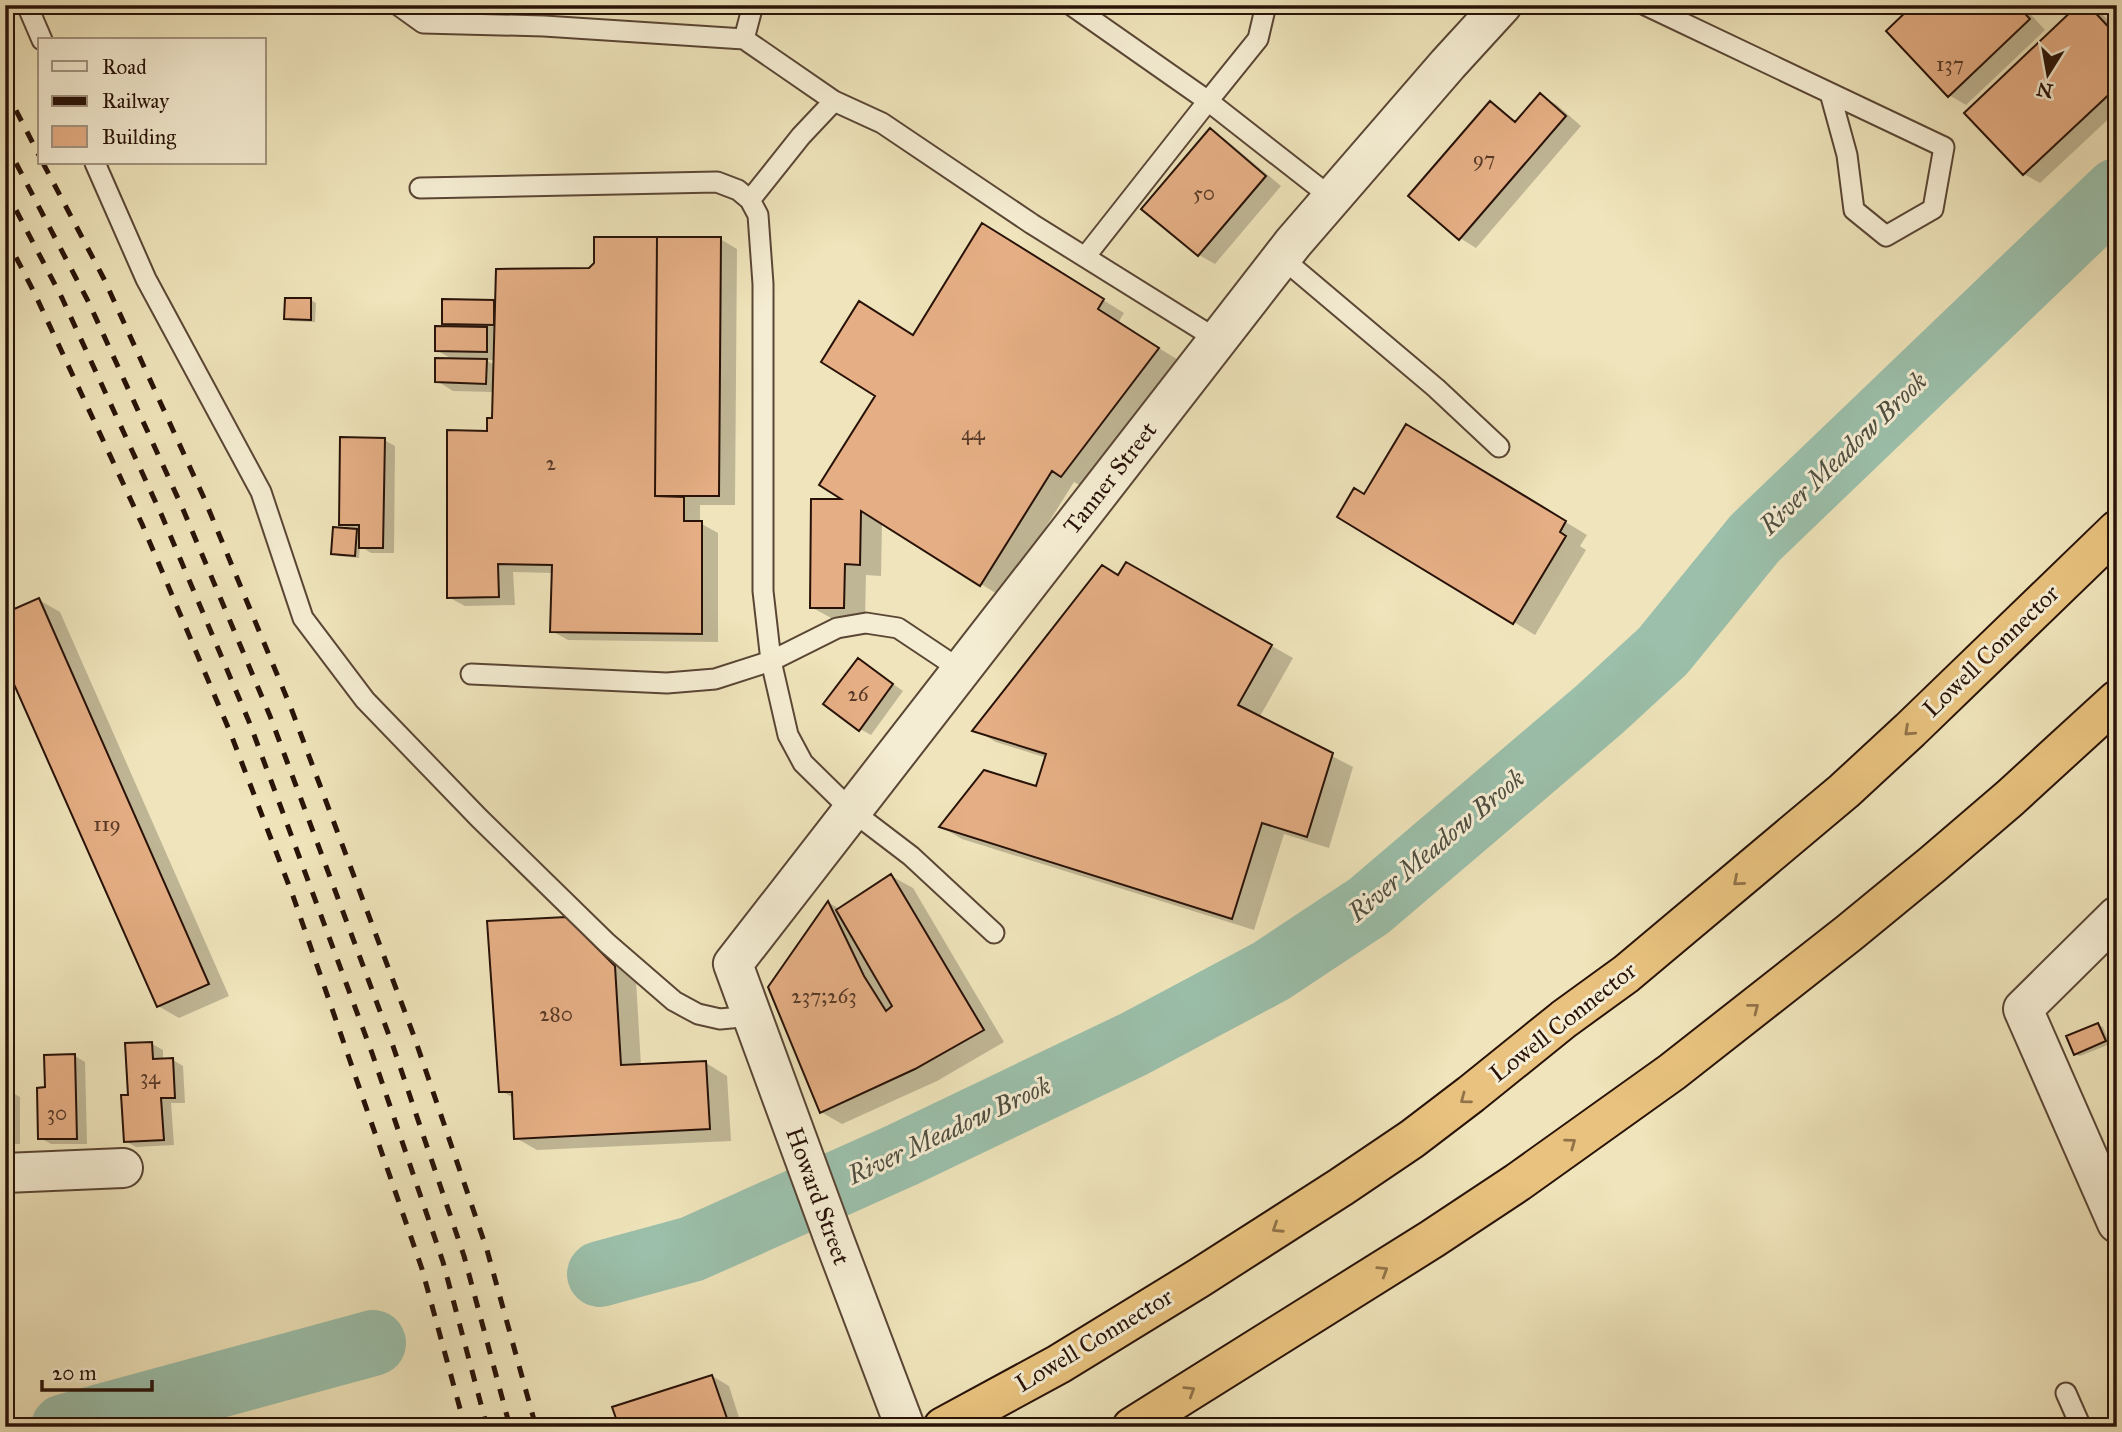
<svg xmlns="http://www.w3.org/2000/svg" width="2122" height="1432" viewBox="0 0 2122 1432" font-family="'IM FELL Great Primer',serif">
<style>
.shadow{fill:#0003;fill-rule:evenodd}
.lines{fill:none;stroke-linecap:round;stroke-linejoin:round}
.river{stroke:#9bbfaa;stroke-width:66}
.building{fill:#e5ae84;stroke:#281208;stroke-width:2}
.service-casing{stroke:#5a4635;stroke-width:23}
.minor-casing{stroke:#5a4635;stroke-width:42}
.motorway-casing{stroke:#281208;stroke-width:42}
.service{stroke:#f5edd3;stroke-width:19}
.minor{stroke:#f5edd3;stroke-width:38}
.motorway{stroke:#e8c27e;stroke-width:38}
.rail{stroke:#281208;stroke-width:5;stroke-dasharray:12 12;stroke-linecap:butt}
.oneway{stroke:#927349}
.labels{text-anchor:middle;stroke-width:6;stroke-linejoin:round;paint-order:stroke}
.number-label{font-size:21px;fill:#573927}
.street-label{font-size:24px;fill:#281208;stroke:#f5edd3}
.water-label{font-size:26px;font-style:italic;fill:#504f41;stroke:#f5edd3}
</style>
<rect width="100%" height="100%" fill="#efe4bb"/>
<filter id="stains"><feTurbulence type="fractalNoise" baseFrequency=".00286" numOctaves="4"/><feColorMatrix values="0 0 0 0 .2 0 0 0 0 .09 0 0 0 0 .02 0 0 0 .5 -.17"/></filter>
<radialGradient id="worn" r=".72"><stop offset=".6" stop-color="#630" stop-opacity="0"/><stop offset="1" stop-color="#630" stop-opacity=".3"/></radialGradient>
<path class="shadow" d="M1867 5H1879L1874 10Z
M1915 5H2022L2045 30 1966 105 1949 95Z
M2088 5 2100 12 2117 30V111L2040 183 2024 174Z
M1541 95 1557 105 1581 126 1476 248 1460 238 1490 104 1517 122Z
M1210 130 1226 140 1281 186 1215 264 1199 255Z
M1004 238 1124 313 1118 323 1180 361 1083 487 1074 482 1002 597 882 523 881 576 866 575 865 620 833 619 811 607 847 501 914 336Z
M720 239 737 249 735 505H700V523L718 533V642L568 640 552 631 553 573 513 572 515 605 465 606 448 597 488 432 493 420 494 392 453 391 437 381 454 360 436 350 452 328 444 323V301L497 302 589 270ZM485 360H495V365Z
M311 300 316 303 315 322 291 321 286 318Z
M1428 439 1587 535 1580 546 1586 550 1535 635 1514 622 1365 496Z
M384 440 395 446 394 553H371L360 546 359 558 338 556 333 553 351 530 341 524Z
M1126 564 1293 658 1259 718 1353 767 1329 848 1284 834 1254 930 962 839 941 827 1037 788 1047 758 996 742 975 730 1119 577Z
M39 600 60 612 229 996 179 1018 158 1006Z
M869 667 903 691 871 735 860 729Z
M891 876 913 888 1004 1042 937 1081 842 1124 821 1112 829 903 840 909Z
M566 919 588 931 636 980 641 1066 706 1063 727 1076 731 1141 537 1150 516 1138 514 1098 501 1091Z
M2098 1025 2103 1027 2110 1044 2080 1056 2075 1054Z
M152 1044 163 1050V1060H173L183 1066 185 1103H171L174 1145 136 1147 125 1141 130 1096Z
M5 1053 8 1054 9 1091 20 1097V1144H5Z
M75 1056 85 1062 87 1144H51L40 1138 47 1089Z
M712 1376 729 1386 742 1427H620Z"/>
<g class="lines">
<path class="river" d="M600 1274 692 1249 902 1155 1134 1044 1271 971 1369 906 1600 709 1663 651 1755 538 2117 191
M64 1427 373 1343"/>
</g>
<path class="building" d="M1913 5H2017L2030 19 1948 97 1886 31Z
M2078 5H2088L2117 36V87L2023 175 1964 113Z
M2107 5H2117V16Z
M1540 93 1566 116 1459 240 1408 196 1490 101 1515 122Z
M1210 128 1266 176 1198 256 1141 209Z
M982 223 1104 299 1098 309 1159 348 1061 477 1052 471 980 586 861 511 860 565 845 564 844 608H810L811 499H841L819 485 875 396 821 362 859 301 913 335Z
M594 237H657L655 496 684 497V521H702V634L550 632 552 565 498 564 499 597 447 598V430L487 431V418H492L496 269 589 268 594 263Z
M657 237H721L719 496H655Z
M285 298H311V320L284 319Z
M442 299 494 300V325L442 324Z
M435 326 487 327V352L435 351Z
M435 358 487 359 486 384 435 382Z
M1406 424 1566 521 1560 532 1566 536 1513 624 1337 517 1354 488 1364 494Z
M340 437 385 438 383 548H359V525H339Z
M333 527 357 529 355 556 331 554Z
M1126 562 1272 645 1238 705 1333 753 1307 837 1262 823 1232 919 939 827 984 770 1036 786 1046 754 972 731 1102 565 1118 575Z
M39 598 209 984 157 1007 5 664V613Z
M858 658 893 684 859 731 823 704Z
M891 874 984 1030 915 1069 820 1113 768 987 828 901 864 976 886 1011 892 1006 836 910Z
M566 917 615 966 621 1065 706 1061 710 1129 514 1139 512 1092H499L487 921Z
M2098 1023 2106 1041 2074 1055 2066 1036Z
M152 1042 153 1059 173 1058 175 1098H161L164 1140 124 1142 121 1095H128L125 1043Z
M75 1054 77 1139H38L37 1088 45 1087 44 1055Z
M5 1089H10V1139H5Z
M712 1375 730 1427H619L612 1407Z"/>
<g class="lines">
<defs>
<path id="service" d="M27 5 42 40
M398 5 423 23 544 26 744 39 834 101
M1071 5 1208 101 1258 39 1266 5
M1645 5 1944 147 1933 209 1886 236 1854 210 1847 155 1830 93
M744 39 753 5
M95 163 146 279 261 492 303 618 365 700 479 818 607 943 674 1001 698 1014 720 1019 752 1016
M420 188 717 182 738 190 750 200 758 215 763 284V591L771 661 788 735 803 763 852 811 911 856 994 933
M750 200 801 136 834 101 882 123 1032 224 1218 340
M1085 257 1208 101 1332 198
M1282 258 1436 388 1499 447
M471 674 667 683 715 679 771 661 837 628 866 623 898 628 961 670
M2066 1393 2081 1427"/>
<path id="minor" d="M2117 916 2023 1009 2117 1223
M5 1173 123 1168
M905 1427 835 1242 733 964 1293 243 1448 64 1502 5"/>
<path id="motorway" d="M943 1427 1059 1364 1199 1278 1341 1187 1412 1139 1471 1094 1564 1019 1626 974 1844 791 1910 730 2117 530
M1132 1427 1432 1239 1518 1182 1672 1072 1849 933 1933 864 2010 798 2117 700"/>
</defs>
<use href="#service" class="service-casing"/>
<use href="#minor" class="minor-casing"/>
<use href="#motorway" class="motorway-casing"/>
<use href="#service" class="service"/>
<use href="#minor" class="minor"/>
<use href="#motorway" class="motorway"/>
<path class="rail" d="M5 89 40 157
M5 142 89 303 182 507 270 716 393 1046 464 1256 510 1427
M43 163 104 279 204 498 291 708 415 1039 487 1250 536 1427
M5 189 62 298 162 516 250 724 372 1053 443 1262 487 1427
M5 236 34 292 142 524 230 732 293 896 422 1269 465 1427"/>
</g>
<defs><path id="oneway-chevron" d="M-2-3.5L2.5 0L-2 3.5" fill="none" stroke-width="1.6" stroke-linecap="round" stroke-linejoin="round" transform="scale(1.75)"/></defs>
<g class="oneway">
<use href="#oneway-chevron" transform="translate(1909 731) rotate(137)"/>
<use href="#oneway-chevron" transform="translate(1738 881) rotate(139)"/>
<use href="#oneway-chevron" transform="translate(1754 1008) rotate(-38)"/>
<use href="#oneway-chevron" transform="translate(1465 1099) rotate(143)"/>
<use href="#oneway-chevron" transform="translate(1571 1143) rotate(-36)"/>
<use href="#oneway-chevron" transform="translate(1277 1228) rotate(147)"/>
<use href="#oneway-chevron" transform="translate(1383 1271) rotate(-32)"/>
<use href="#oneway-chevron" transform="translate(1190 1391) rotate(-32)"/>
</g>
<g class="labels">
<g class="number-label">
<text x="1950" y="71">137</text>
<text x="1484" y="166">97</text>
<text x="1204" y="200">50</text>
<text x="973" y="440">44</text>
<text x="551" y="470">2</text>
<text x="858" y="701">26</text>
<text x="107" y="831">119</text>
<text x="824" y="1003">237;263</text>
<text x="556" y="1021">280</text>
<text x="150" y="1084">34</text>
<text x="57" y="1120">30</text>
</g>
<g class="street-label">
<text transform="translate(1110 478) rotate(-52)" y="8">Tanner Street</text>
<text transform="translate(1991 651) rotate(-44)" y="8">Lowell Connector</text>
<text transform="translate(1563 1022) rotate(-38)" y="8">Lowell Connector</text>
<text transform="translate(818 1196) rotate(70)" y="8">Howard Street</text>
<text transform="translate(1094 1340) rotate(-31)" y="8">Lowell Connector</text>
</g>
<g class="water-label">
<text transform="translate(1843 453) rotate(-44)" y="9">River Meadow Brook</text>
<text transform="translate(1436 845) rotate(-40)" y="9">River Meadow Brook</text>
<text transform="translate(949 1130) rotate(-25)" y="9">River Meadow Brook</text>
</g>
</g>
<rect width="2122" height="1432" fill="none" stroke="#efe4bb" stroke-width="28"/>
<rect x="7" y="7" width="2108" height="1418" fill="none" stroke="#281208" stroke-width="3.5"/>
<rect x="14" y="14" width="2094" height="1404" fill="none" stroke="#281208" stroke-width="2"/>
<rect x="38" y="38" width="228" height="126" fill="#f5edd3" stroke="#a39582" stroke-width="2"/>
<rect x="52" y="61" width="35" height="10" fill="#f5edd3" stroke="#a39582" stroke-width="2"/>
<text x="102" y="74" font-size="21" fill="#281208">Road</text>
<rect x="52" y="96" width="35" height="10" fill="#281208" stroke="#a39582" stroke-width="2"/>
<text x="102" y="108" font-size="21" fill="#281208">Railway</text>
<rect x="52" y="126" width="35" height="21" fill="#e5ae84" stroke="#a39582" stroke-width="2"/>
<text x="102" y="144" font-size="21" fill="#281208">Building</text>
<g transform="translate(2048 74) rotate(191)" stroke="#f5edd3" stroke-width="5" paint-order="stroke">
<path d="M0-5L12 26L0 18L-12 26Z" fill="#281208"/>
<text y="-10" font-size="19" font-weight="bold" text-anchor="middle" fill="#281208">N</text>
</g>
<path d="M42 1380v10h110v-10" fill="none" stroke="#281208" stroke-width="3.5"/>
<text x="52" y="1380" font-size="21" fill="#281208" stroke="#f5edd3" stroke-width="5" paint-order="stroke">20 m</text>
<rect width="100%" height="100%" filter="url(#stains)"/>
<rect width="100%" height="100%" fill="url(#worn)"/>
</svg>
